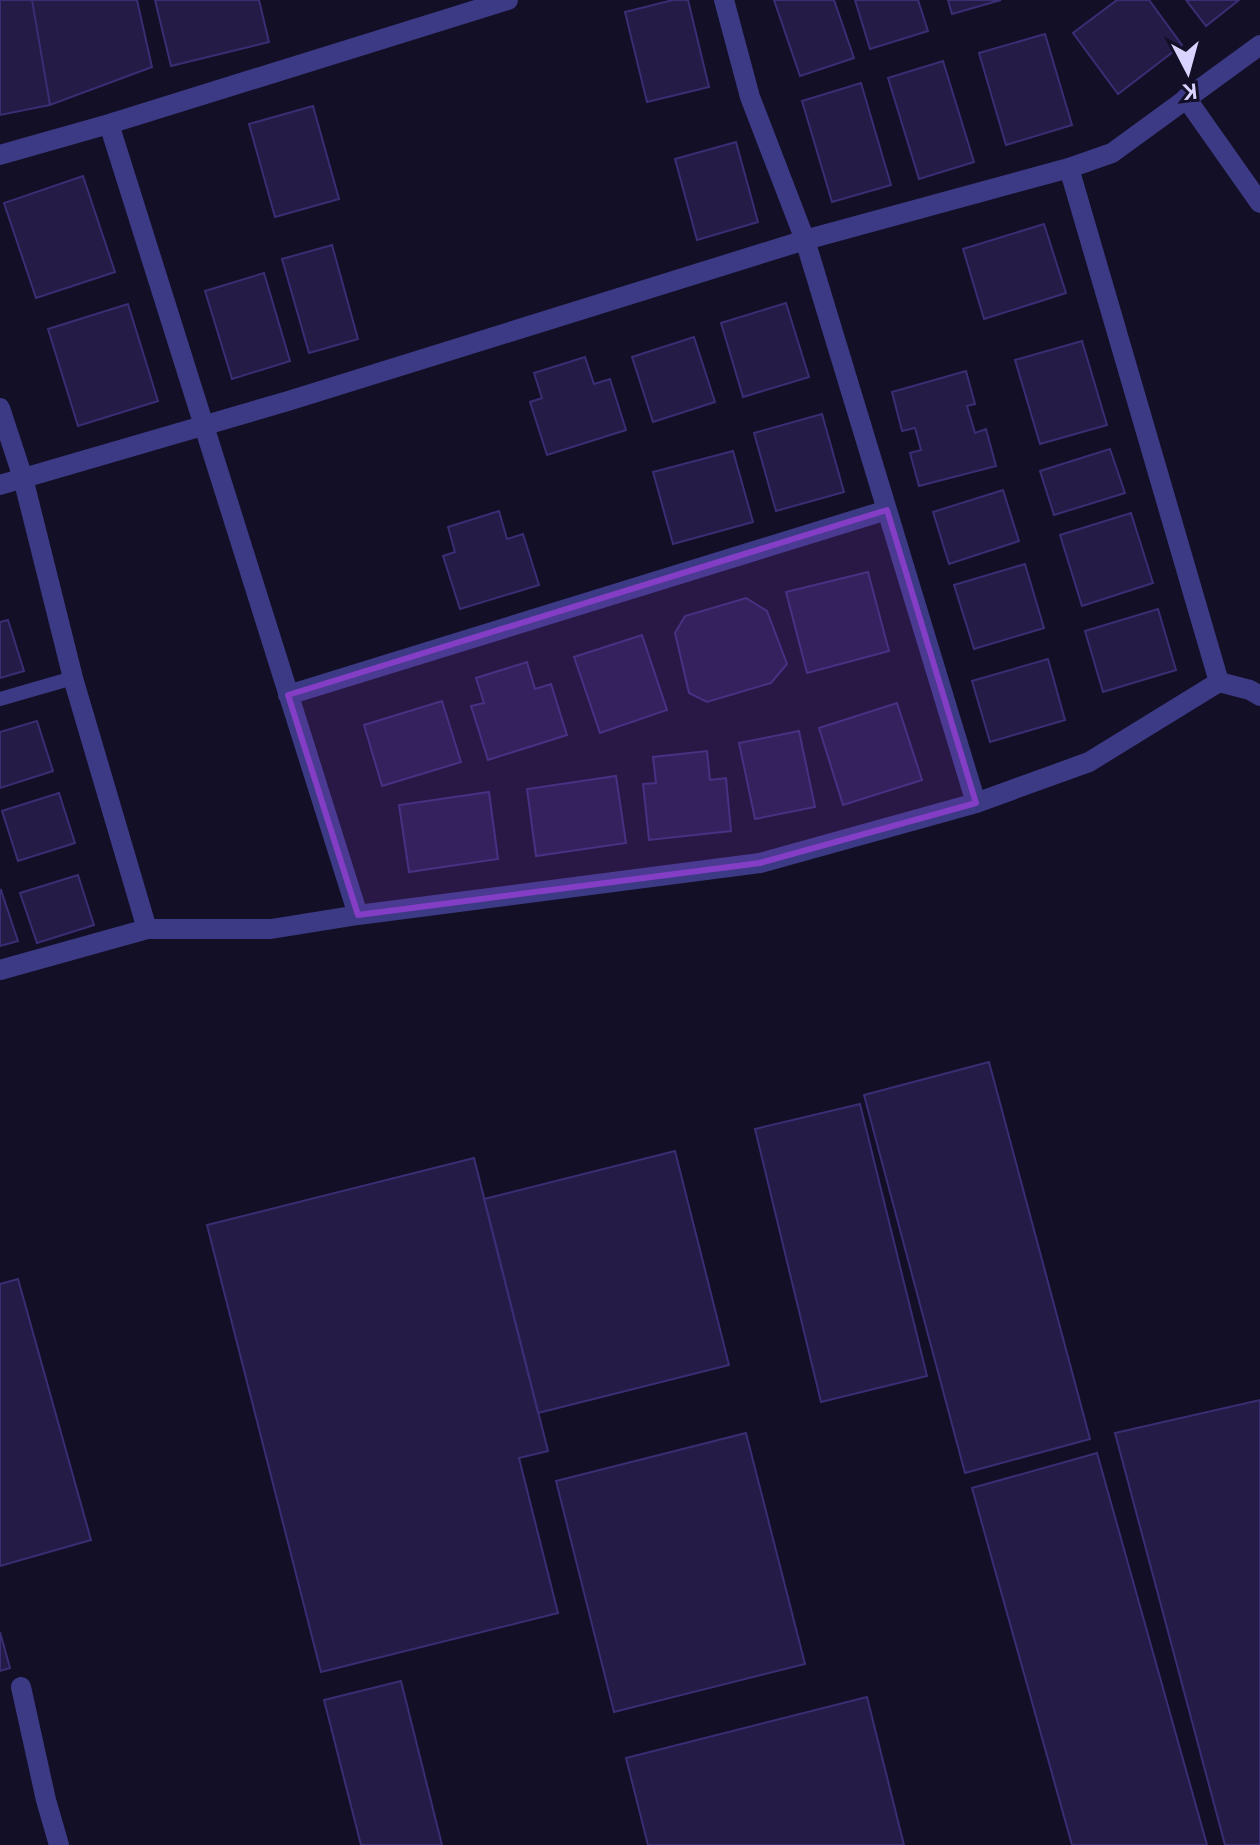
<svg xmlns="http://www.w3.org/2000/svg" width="1260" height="1845" viewBox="0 0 1260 1845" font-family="Figtree,sans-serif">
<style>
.building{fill:#241b47;stroke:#3b2d73;stroke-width:2}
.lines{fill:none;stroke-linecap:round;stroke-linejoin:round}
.service{stroke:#3d3a85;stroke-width:14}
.minor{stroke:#3d3a85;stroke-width:20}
.marked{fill:#843dc5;fill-opacity:0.2;stroke:#843dc5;stroke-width:6;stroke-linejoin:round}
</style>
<rect width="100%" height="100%" fill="#130f26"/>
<path class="building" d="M0 0H32L50 105 0 115Z
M32 0H137L152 67 50 105Z
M155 0H259L269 42 171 66Z
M673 0H688L709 87 647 102 625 12Z
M774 0H834L854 58 800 76Z
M855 0H918L928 31 870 49Z
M948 0H1001L952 14Z
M1117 0H1149L1182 45 1118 94 1073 33Z
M1186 0H1239L1206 26Z
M1045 34 1072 125 1006 145 979 53Z
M943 61 974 162 919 179 888 78Z
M861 83 891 185 832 202 802 101Z
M313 106 339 199 275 217 249 124Z
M736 142 758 222 697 240 675 159Z
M83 176 115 272 36 298 4 203Z
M1044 224 1066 293 984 319 963 249Z
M332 245 358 339 309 353 282 259Z
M264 273 290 361 232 379 205 291Z
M786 303 809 377 743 397 721 323Z
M128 304 158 401 78 426 48 329Z
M694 337 715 402 653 422 632 357Z
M1082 341 1107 425 1040 444 1015 360Z
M585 357 594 384 610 379 626 430 547 455 530 402 542 398 534 373Z
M966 371 975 404 967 406 975 433 986 429 996 466 919 486 910 453 921 450 915 428 902 431 892 392Z
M822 414 844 492 776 511 754 433Z
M1110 449 1125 493 1054 515 1040 471Z
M733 451 753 522 673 544 653 472Z
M1003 490 1019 541 949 564 933 512Z
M499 511 507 539 523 534 539 585 460 609 443 556 455 552 448 527Z
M1131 513 1153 583 1082 606 1060 535Z
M1025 564 1044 628 974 649 954 585Z
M868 572 889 651 807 673 786 592Z
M746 598 767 611 787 664 771 683 707 702 689 693 675 633 685 616Z
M1158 609 1176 670 1103 692 1085 631Z
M8 620 24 671 0 678V622Z
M642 635 667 710 600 733 574 657Z
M1048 659 1065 720 990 742 972 681Z
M527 662 535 689 551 684 567 735 488 760 471 706 484 703 476 678Z
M442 701 461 762 382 786 364 725Z
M897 703 922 780 843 805 819 728Z
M37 721 53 771 0 788V732Z
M799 731 815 807 755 819 739 743Z
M707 751 710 780 726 778 731 831 649 840 643 784 656 783 653 757Z
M616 776 626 843 536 856 527 789Z
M489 792 498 859 409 872 399 805Z
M59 793 75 843 18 861 2 811Z
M78 875 94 925 37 943 20 893Z
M1 890 18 941 0 946V891Z
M989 1062 1090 1439 965 1473 864 1095Z
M860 1104 927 1376 821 1402 755 1129Z
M675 1151 729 1365 538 1413 484 1199Z
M474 1158 548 1451 519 1458 558 1613 321 1672 207 1225Z
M18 1279 91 1540 0 1566V1284Z
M1260 1400V1845H1225L1115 1433Z
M746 1433 805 1664 614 1712 556 1481Z
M1097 1453 1207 1845H1072L972 1488Z
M0 1632 10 1668 0 1671Z
M401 1681 442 1845H361L324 1700Z
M867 1697 904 1845H648L626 1758Z"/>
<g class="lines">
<path class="service" d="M0 699 73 678"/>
<path class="minor" d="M724 0 750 97 805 240 976 803
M1186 98 1260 203
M109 124 358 915
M0 155 109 124 508 0
M1069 168 1219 682
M0 408 23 478 73 678 147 929
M0 485 288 401 805 240 1069 168 1112 153 1260 45
M288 695 887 510
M0 970 147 929H271L358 915 760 863 976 803 1089 762 1219 682 1250 690 1260 696
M21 1687 46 1800 59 1845"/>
</g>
<path class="marked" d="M887 510 976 803 760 863 358 915 288 695Z"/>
<g transform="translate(1188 72) rotate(174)" stroke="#130f26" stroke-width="6" paint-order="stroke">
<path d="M0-6L14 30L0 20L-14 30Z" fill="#d9d4ff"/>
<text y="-12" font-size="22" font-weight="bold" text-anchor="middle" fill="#d9d4ff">K</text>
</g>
</svg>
